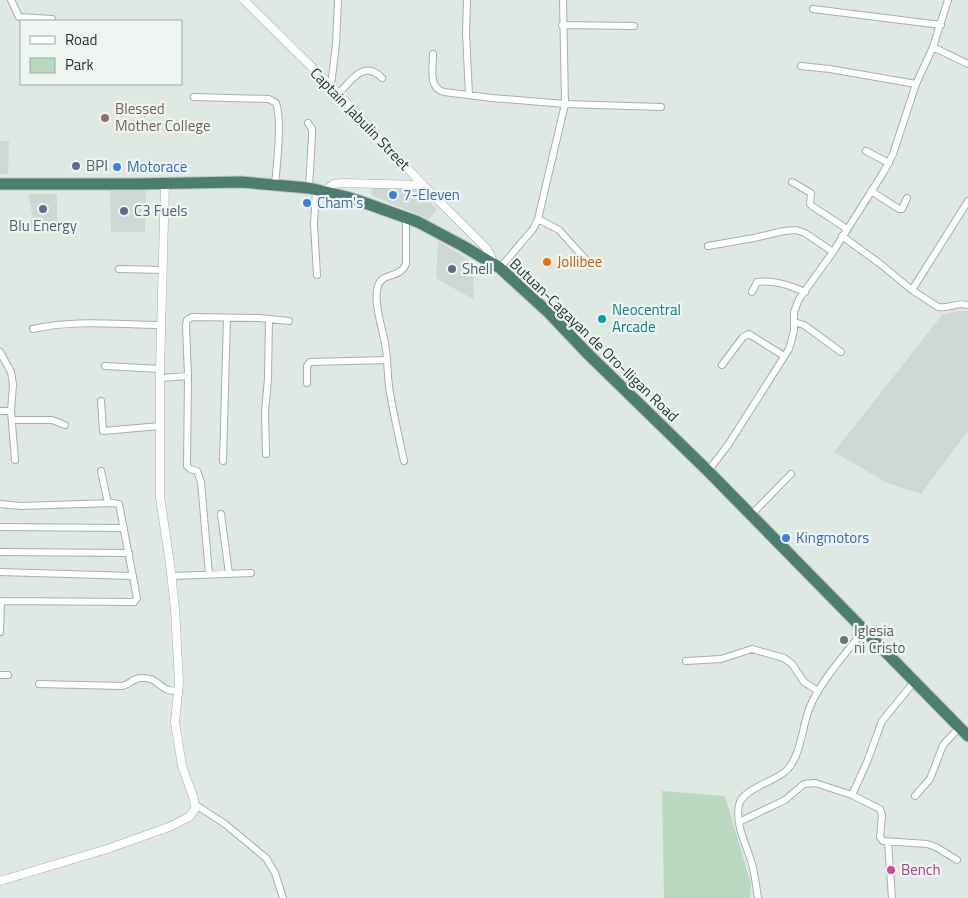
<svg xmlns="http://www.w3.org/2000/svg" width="968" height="898" viewBox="0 0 968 898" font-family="'Titillium Web',sans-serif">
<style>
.built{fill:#ced8d3}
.green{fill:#bad8c0}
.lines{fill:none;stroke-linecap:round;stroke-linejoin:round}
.minor-casing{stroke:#a3b0aa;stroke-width:8}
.tertiary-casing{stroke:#a3b0aa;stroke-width:9}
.trunk-casing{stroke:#bdc3c1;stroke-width:13}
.minor{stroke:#fff;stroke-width:6}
.tertiary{stroke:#fff;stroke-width:8}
.trunk{stroke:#4c7d6e;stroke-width:11}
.education-dot{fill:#8d6e63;stroke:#eff6f2;stroke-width:2}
.service-dot{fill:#5c6f8a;stroke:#eff6f2;stroke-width:2}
.shop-dot{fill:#3f7fe0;stroke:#eff6f2;stroke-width:2}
.food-dot{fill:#e8710a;stroke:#eff6f2;stroke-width:2}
.culture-dot{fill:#0f9aa8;stroke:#eff6f2;stroke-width:2}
.worship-dot{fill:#6b7280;stroke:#eff6f2;stroke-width:2}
.hotel-dot{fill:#d1479c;stroke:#eff6f2;stroke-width:2}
.labels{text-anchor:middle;stroke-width:4.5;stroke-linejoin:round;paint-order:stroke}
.education-label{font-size:15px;fill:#785e54;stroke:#eff6f2;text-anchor:start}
.street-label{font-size:15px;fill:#223730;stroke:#eff6f2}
.service-label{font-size:15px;fill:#4e5e75;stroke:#eff6f2;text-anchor:start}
.shop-label{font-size:15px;fill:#366cbe;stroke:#eff6f2;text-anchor:start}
.food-label{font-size:15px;fill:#c56008;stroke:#eff6f2;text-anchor:start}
.culture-label{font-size:15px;fill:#0d838f;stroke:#eff6f2;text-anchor:start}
.worship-label{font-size:15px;fill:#5b616d;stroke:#eff6f2;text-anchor:start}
.hotel-label{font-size:15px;fill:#b23c85;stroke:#eff6f2;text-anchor:start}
</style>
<rect width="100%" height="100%" fill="#dfe9e4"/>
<path class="built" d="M0 141H9L8 174H0Z
M373 187 417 189 437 210 429 219 371 195Z
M110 191H146L145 232H111Z
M28 194H57V228H24L33 218Z
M438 241 477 265 473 271 474 300 436 278Z
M960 311H968V431L921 494 887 483 834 452 942 315Z"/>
<path class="green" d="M662 791 725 796 751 884 750 898H664Z"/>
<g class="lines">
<defs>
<path id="minor" d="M11 0 19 17 52 19
M467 0 466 33 469 95
M813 9 941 25
M562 25 634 26
M933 47 968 64
M433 54C433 68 428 88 444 92L492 98 565 104 661 107
M801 66 830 69 916 84
M331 86 336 44 338 0
M338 94C351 81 364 59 382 78
M194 97 269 99 276 103C282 118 277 166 275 184
M308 123 312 129V135L309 188
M866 151 889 163
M792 182 811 193 810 204 812 206 847 229
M316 190 314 224 317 275
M871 191 899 209H902L907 198
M538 219 559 230 588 262
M842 236 879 263 912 290 938 307C948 309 957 302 968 305
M708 246 754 238 784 231 796 230 805 233 833 252
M500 268 533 229 538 219 565 104 563 0
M119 269 163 270
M912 290 968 201
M752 292 757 282C774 280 789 285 805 292
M794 322 804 325 841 352
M33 329C74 319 119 325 161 325
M0 352 11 372 13 384 11 411 15 460
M722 365 743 337 749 334 784 356
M105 366 160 369
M160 378 188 376
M307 383V366L310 362 387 360
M101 401 103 431 160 426
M0 411H11
M12 420H52L65 425
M266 454 265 412 268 379 269 319
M223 461 227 318
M404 461C399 438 394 416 390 393 387 376 388 359 385 343 382 328 373 300 378 286 382 272 400 279 406 264V218
M101 471 108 503
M708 471 728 445 789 349 794 331V312L799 299 833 252 883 173 893 154 916 84 933 47 948 0
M0 504 21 506 112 503 119 504 137 598 134 602 0 601
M221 514 229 574
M751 515 791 474
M0 527 124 528
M0 552 129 553
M0 572 133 576
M209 574 201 482 197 471 190 469 187 466 188 376 186 325 187 320 192 317 259 318 289 321
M172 576 251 573
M0 632 1 601
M686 661 721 659 752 649 784 658 792 664 804 682 818 691
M0 675H8
M39 684 122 686C129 685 133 678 141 678 154 677 157 684 166 689 170 691 175 691 179 691
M852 795 867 762 882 721 914 682
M915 796 930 779 943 745 959 728
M196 805 225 824 266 858 275 873 283 898
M739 822 785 800 804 784 815 783 852 795 880 809 882 815 880 837 883 841 927 844 936 847 957 860
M888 842 892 898
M758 898C756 886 755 873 751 861 746 844 735 824 739 805 743 788 775 782 787 770 801 755 802 728 809 709 821 680 844 656 863 631"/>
<path id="tertiary" d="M244 0 331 86 423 185 486 248 491 257 493 263
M324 191 334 184 342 183 423 185
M0 881 107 849 169 827 189 817 195 809 194 799 182 766 175 722 179 682 175 609 170 564 160 497V369L165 183"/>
<path id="trunk" d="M0 184H137L241 182 309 188 347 197 368 204 418 222 463 246 500 268 549 313 587 353 708 471 968 736"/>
</defs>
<use href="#minor" class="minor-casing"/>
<use href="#tertiary" class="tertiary-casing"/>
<use href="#trunk" class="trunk-casing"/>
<use href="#minor" class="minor"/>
<use href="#tertiary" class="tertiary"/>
<use href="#trunk" class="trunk"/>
</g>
<circle class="education-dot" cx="105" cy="118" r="5"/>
<g class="service-dot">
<circle cx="76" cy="166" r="5"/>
<circle cx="43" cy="209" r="5"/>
<circle cx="124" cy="211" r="5"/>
<circle cx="452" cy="269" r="5"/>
</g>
<g class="shop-dot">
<circle cx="117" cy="167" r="5"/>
<circle cx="393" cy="195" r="5"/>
<circle cx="307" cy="203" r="5"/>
<circle cx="786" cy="538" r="5"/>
</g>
<circle class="food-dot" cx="547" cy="262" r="5"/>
<circle class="culture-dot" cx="602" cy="319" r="5"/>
<circle class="worship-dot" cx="844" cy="640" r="5"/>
<circle class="hotel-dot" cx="891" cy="870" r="5"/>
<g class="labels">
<g class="education-label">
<text x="115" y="114">Blessed<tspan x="115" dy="17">Mother College</tspan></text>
</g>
<g class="street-label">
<text transform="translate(360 119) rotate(46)" y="5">Captain Jabulin Street</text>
<text transform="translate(594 340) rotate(44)" y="5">Butuan-Cagayan de Oro-Iligan Road</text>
</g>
<g class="service-label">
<text x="86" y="171">BPI</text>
<text x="134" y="216">C3 Fuels</text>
<text x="43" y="231" text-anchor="middle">Blu Energy</text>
<text x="462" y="274">Shell</text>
</g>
<g class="shop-label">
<text x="127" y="172">Motorace</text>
<text x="403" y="200">7-Eleven</text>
<text x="317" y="208">Cham's</text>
<text x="796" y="543">Kingmotors</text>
</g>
<g class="food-label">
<text x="557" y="267">Jollibee</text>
</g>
<g class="culture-label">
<text x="612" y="315">Neocentral<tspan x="612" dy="17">Arcade</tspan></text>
</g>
<g class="worship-label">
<text x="854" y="636">Iglesia<tspan x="854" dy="17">ni Cristo</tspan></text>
</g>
<g class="hotel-label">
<text x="901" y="875">Bench</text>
</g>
</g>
<rect x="20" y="20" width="162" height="65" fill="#eff6f2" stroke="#9daaa4"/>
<rect x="30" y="36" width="25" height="8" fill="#ffffff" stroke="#9daaa4"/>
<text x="65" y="45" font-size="15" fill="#223730">Road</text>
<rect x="30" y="58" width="25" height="15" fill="#bad8c0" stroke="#9daaa4"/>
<text x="65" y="70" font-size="15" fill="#223730">Park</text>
</svg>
